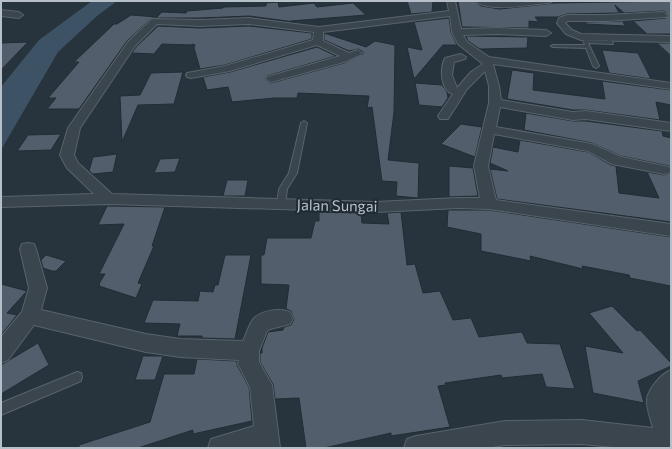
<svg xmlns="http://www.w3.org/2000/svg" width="672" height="449" viewBox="0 0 672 449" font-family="Commissioner,sans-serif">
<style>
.water{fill:#3e5265}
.building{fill:#525e6b;stroke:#222c35}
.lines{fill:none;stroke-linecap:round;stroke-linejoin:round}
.service-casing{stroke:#59636b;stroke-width:2}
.minor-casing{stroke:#59636b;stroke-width:2}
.service{fill:#3b454e;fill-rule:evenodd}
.minor{fill:#3b454e;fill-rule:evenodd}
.labels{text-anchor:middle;stroke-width:4;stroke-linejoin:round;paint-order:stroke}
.street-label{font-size:15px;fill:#b7c0c8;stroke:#202a33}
</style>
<rect width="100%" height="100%" fill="#27333d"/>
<path class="water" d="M92 1H117L97 16 58 52 1 150V87L39 40Z"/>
<path class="building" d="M407 1H433L432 12 411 14Z
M458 1H474L481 6 500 9 555 3 671 1V34H647L633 21 666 18 668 15 664 11 624 13 615 5 619 13 567 14 558 17H535L539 22 529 21V28L462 27Z
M278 2 279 7 314 3 317 7 353 3 366 15 291 21 295 22 249 16 200 18H152L127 41 79 109H47L56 98H48L79 62H74L114 24H117L131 15 157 17 162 12 186 13 187 11 223 8 224 7 266 6V3Z
M449 18 451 32 457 45H443L414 79 407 47 422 50 414 22Z
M623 21 625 26 586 24 585 22Z
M158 26 200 28 249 26 312 33V39L225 65 200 69 194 48 195 45 192 44V45L162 44 154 54 132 53 136 47Z
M324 33 366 47 375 41 395 45 394 112 388 160 419 163 418 198 396 196 397 182 382 181 372 107 367 108 369 96 298 93 297 98H274L232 102 228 87 207 90 203 77 230 72 317 47 336 56 267 76 265 79 271 83 344 63 363 54V52L358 49 349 51 324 40Z
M466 36 528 37 527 48 480 49 468 41Z
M28 42 1 70V43Z
M657 43H671V56Z
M602 50 638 53 651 79 609 73Z
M512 70 534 73 533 90 605 99 602 81 671 90V105L656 102 660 120 586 110H573L507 99Z
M183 72 174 104 138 105 122 142 120 96 140 95 151 73Z
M415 83 442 85 447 92 448 98 442 107 419 105Z
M526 113 573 121H586L662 131 663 136 671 138V167L669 166 621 156 592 143 524 130Z
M461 124 482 127 475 157 441 144Z
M61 134 51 150 17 151 28 135Z
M520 140 588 152 611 165 616 166 619 193 659 198 647 172 664 175 671 173V222L497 199 490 169 508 171 490 163 493 147 518 152Z
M117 154 113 172 93 174 89 171 93 157Z
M180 158 175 172 154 173 160 159Z
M449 166 473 168 478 196 449 197Z
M227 180H248L245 196H223Z
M107 206 165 207 152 246H154L138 283 142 284 136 298 99 286 100 282 105 274H99L124 224 98 225Z
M448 210H489L671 237V286L630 278 629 275 582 266 583 269 530 256 531 261 481 251V234L447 227Z
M319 212 361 213 362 223 389 224 387 213 401 212 407 265 415 264 423 293 440 291 453 320 471 318 479 337 522 332 527 343 560 344 575 389 546 387 542 374 502 378 501 375 445 383 446 385 438 386 450 427 391 436V433L324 448H306L299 398 275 399 273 384 260 362V353H262V348L268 332 283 330 284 327 291 325 294 319 291 311 286 309 289 285 261 284V255H264L267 238H311L315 221H319Z
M46 255 66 261 56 271H52L43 268 41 260Z
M225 255H251L235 339 202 338V336H177L180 324 144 323 153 300 198 301 200 291 213 292 215 285H218Z
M1 284 27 291 7 313 17 315 1 335Z
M612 306 637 331 640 330 671 363V366L638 381 644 403 593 393 585 346 623 353 589 313Z
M38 343 49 365 1 394V365Z
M143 356H163L155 380H135Z
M197 359 237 361V365L249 387 252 421 193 434V430L138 448H79V445L150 422 164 374H194Z"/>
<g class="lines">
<defs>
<path id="service" d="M609 37 611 38 613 44 588 43 599 66 596 68 593 66 586 48 553 47 551 46 553 45H585L583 40 608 41 607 38Z
M304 121 307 123 297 173 287 189 285 205 281 208 277 205 279 189 289 173 301 123Z
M77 372 81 373 82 377 81 381 1 415V403Z"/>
<path id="minor" d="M447 1H455L461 29 497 28 546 30 551 33 546 36 497 34 463 35 467 42 489 57 671 83V89L493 64 499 86 501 100 573 112 586 111 671 123V131L586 119 573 120 500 107 496 127 592 144 621 157 664 166 669 167 671 170 669 173 664 174 612 164 588 151 494 134 488 166 496 200 671 224V236L489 209 458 208 376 212 108 204 1 207V197L94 194 67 168 60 155 68 128 128 42 152 19 200 20 249 18 319 27 449 11ZM450 16 452 32 458 44 483 64 471 72 457 88 452 75 454 62 465 59 466 57 461 54 445 58C440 68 440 90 453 94L438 116 440 119H448L467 89 485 71 489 86V103L474 166 480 198H458L376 202 112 194 78 163 74 155 80 128 135 46 157 24 200 26 249 24 314 32 313 40 225 66 187 73 186 75 187 77 191 78 230 71 317 45 340 56 267 77 266 79 271 82 344 62 360 55 362 53 357 50 349 53 323 41V32Z
M475 1H553L549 3C531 4 489 13 475 1Z
M1 10 19 12 23 15 19 18 1 16Z
M663 12 667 15 666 17 606 21H568L565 23 572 30 581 34 671 36V42L581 40 566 34 557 23 559 18 567 15H606Z
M28 243 34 244 36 249 47 288 41 310 146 334 180 339 243 341C246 335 248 327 252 321 259 310 279 308 290 312L293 318 290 324 270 329 267 331 259 351V362L272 385 280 448H208L211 439 254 426 250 387 238 364 239 360 180 357 146 352 34 325 8 360 1 363V337L22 312 29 288 20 249 22 244Z
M671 370 670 402 671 448H622L582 444 505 445 486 448H404L407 439 416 436 505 421 582 420 653 428C651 420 646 407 647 399 649 388 661 374 671 370Z"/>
</defs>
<use href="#service" class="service-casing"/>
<use href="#minor" class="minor-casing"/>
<use href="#service" class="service"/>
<use href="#minor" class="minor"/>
</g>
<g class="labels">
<g class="street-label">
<text transform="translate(337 206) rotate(1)" y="5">Jalan Sungai</text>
</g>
</g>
<rect width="672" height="449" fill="none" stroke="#b7c0c8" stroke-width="4"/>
</svg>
